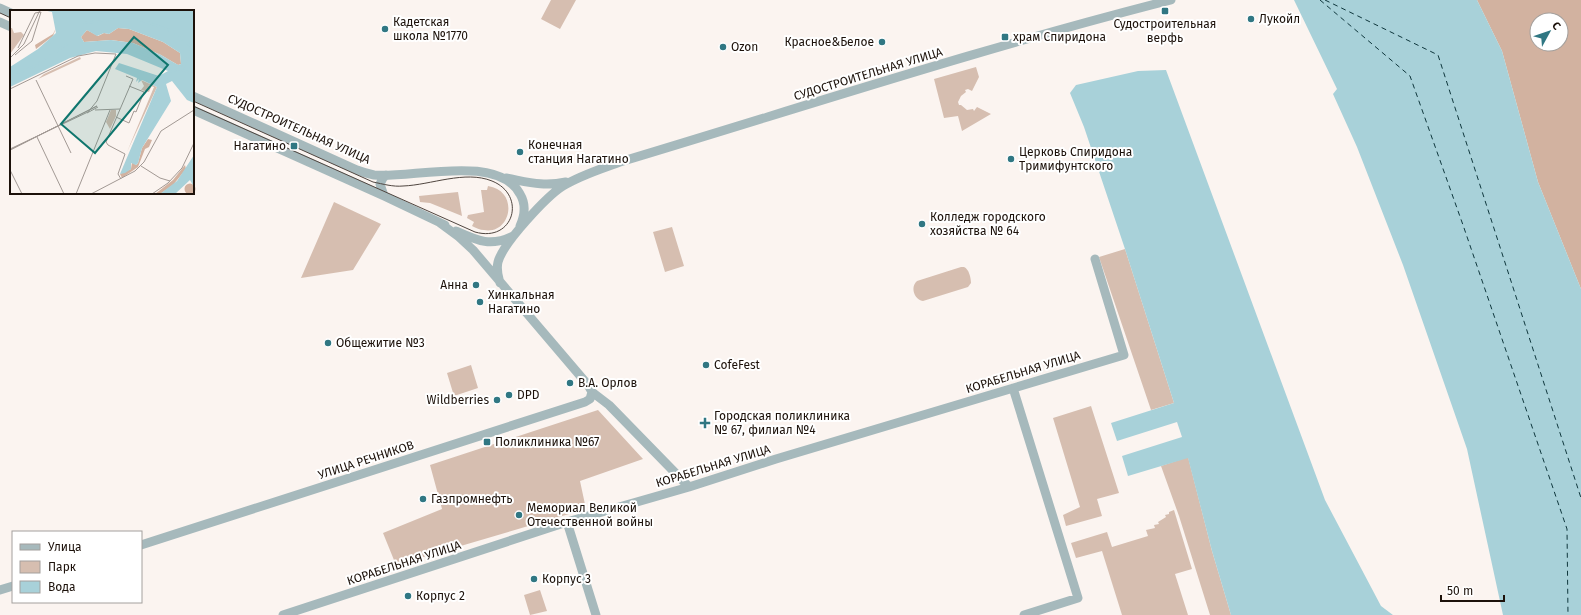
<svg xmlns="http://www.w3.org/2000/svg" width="1581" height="615" viewBox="0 0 1581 615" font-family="'Fira Sans',sans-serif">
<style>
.green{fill:#d6beb0}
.forest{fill:#d2b2a0;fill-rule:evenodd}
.water{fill:#a8d1d9}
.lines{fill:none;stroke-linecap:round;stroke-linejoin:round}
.ferry{stroke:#0f373d;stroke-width:1;stroke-dasharray:5 4;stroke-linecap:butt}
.minor{stroke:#a6b9bc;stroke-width:9}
.tram{stroke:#504640;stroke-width:1}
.poi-dot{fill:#307783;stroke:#fff;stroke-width:1.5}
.labels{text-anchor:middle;stroke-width:4;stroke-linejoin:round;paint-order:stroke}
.poi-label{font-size:12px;fill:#1c110a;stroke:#fff;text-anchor:start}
.street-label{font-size:12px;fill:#1c110a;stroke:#fff}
.inset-river{fill:none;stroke:#a8d1d9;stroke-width:2}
.inset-road{fill:none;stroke:#a29994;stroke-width:1}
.view{fill:#0f766e;fill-opacity:0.15;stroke:#0f766e;stroke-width:2}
.inset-edge{fill:none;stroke:#1c110a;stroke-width:2}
</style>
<rect width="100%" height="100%" fill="#fbf4f0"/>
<path class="green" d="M551 0H576L560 29 541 19Z
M976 67 979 77 972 91 968 89 965 90 966 92 961 96 958 102 959 105H961L967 110 973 109 974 111 977 107 991 114 962 131 958 116 944 118 934 79Z
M488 186C520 191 511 235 484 230 480 230 476 228 472 226L474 222 467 218 468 215 484 212 481 190H487Z
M458 192 462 216 430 203 420 202 419 196Z
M334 202 381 224 353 270 301 278Z
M672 227 684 266 665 272 653 232Z
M1125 249 1174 403 1151 410 1099 257Z
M961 267H964C969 269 971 278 971 283L968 287 923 301C914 300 910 287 917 281Z
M471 365 478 388 454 396 447 373Z
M1091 406 1119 493 1097 499 1102 516 1066 526 1063 515 1080 507 1053 418Z
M598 410 643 459 580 481 586 509 396 565 383 533 442 509 430 465Z
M1188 457 1212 551 1231 615H1210L1179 516 1161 466Z
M1174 510 1192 569 1175 574 1188 615H1122L1102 551 1076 558 1071 543 1107 532 1112 547 1148 536 1146 530 1155 528 1154 525 1159 524 1158 522 1166 517 1165 515 1169 514V512Z
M540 590 547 611 530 615 524 595Z"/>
<path class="forest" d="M1477 0H1581V289L1538 182 1502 51ZM1537 20H1561V44H1537Z"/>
<path class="water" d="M1294 0H1477L1502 51 1538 182 1581 289V615H1503L1467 449 1403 265 1357 147 1333 94 1337 89Z
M1166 70 1325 500 1381 606 1393 615H1231L1212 551 1188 458 1128 476 1122 456 1182 437 1177 422 1117 441 1111 423 1174 403 1125 249 1084 127 1070 93 1076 85 1138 71Z"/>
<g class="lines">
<path class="ferry" d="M1320 0 1410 76 1463 225 1567 529 1568 615
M1325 0 1438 55 1581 498"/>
<path class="minor" d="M0 8 11 13
M0 22 11 27
M193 96 357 170C362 172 369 174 374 175 410 179 498 153 520 194 526 204 525 215 520 226
M193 110 384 196 445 225
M506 178C528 182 543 187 566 182
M384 196 380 184 383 178 386 175
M440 223 459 237 473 250 588 385 592 392 609 405 689 487
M456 231C478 241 491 247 513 236
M500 283C498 275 496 270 498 262 503 243 547 196 563 186 581 175 601 169 620 162 803 107 986 47 1171 0
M1013 388 1078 598 1024 615
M567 522 596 615
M141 545 585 402 590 399 592 392
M0 590 13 586
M283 615 567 522 689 487 776 459 1124 355 1095 259"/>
<path class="tram" d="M0 13 11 18
M193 101 373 182C383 184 393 187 403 186 431 185 465 170 492 181 527 195 514 243 475 232L193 106"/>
</g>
<g class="poi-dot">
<rect x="1161" y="7" width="8" height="8" rx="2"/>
<circle cx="1251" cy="19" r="4"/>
<circle cx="385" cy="29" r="4"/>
<rect x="1001" y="33" width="8" height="8" rx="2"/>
<circle cx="882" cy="42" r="4"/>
<circle cx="723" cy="47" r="4"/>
<rect x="290" y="142" width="8" height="8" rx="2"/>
<circle cx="520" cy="152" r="4"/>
<circle cx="1011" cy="159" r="4"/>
<circle cx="922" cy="224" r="4"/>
<circle cx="476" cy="285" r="4"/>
<circle cx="480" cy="302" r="4"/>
<circle cx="328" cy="343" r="4"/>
<circle cx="706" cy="365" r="4"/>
<circle cx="570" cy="383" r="4"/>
<circle cx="509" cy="395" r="4"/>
<circle cx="497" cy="400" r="4"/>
<path d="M703 417h4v4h4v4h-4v4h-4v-4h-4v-4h4z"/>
<rect x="483" y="438" width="8" height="8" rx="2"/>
<circle cx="423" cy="499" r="4"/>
<circle cx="519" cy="515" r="4"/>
<circle cx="534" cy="579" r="4"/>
<circle cx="408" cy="596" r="4"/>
</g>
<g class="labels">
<g class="poi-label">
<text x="1259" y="23">Лукойл</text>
<text x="393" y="26">Кадетская<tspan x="393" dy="14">школа №1770</tspan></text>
<text x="1165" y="28" text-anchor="middle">Судостроительная<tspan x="1165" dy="14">верфь</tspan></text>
<text x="1013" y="41">храм Спиридона</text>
<text x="874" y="46" text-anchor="end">Красное&amp;Белое</text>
<text x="731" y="51">Ozon</text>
<text x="528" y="149">Конечная<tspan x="528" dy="14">станция Нагатино</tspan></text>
<text x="286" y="150" text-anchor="end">Нагатино</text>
<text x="1019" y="156">Церковь Спиридона<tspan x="1019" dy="14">Тримифунтского</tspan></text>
<text x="930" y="221">Колледж городского<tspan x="930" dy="14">хозяйства № 64</tspan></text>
<text x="468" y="289" text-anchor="end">Анна</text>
<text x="488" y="299">Хинкальная<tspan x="488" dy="14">Нагатино</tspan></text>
<text x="336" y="347">Общежитие №3</text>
<text x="714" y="369">CofeFest</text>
<text x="578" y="387">В.А. Орлов</text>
<text x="517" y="399">DPD</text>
<text x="489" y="404" text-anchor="end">Wildberries</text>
<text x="714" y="420">Городская поликлиника<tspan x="714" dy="14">№ 67, филиал №4</tspan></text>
<text x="495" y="446">Поликлиника №67</text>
<text x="431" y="503">Газпромнефть</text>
<text x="527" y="512">Мемориал Великой<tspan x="527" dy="14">Отечественной войны</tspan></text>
<text x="542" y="583">Корпус 3</text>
<text x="416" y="600">Корпус 2</text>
</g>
<g class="street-label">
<text transform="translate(868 74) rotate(-17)" y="4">СУДОСТРОИТЕЛЬНАЯ УЛИЦА</text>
<text transform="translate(299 129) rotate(24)" y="4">СУДОСТРОИТЕЛЬНАЯ УЛИЦА</text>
<text transform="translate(1023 372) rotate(-17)" y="4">КОРАБЕЛЬНАЯ УЛИЦА</text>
<text transform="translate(366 460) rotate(-18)" y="4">УЛИЦА РЕЧНИКОВ</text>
<text transform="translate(713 466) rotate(-17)" y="4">КОРАБЕЛЬНАЯ УЛИЦА</text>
<text transform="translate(404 563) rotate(-18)" y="4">КОРАБЕЛЬНАЯ УЛИЦА</text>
</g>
</g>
<g transform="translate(10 10)">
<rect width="184" height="184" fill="#fbf4f0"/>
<path d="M0 18H2L4 23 11 22 14 25 0 44ZM70 47 71 49 28 69 34 64ZM131 70 147 77 117 142 144 77 138 75 141 77 139 82 131 80 134 76ZM101 100H106V106L100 119 96 112Z" fill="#d6beb0"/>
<path d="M46 18 43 26 26 39 25 35 43 24ZM108 18 119 19 153 32 170 43 171 54 168 55 151 45 123 33 101 30 74 32 71 27 77 20 88 26 94 23 99 24ZM138 129 142 130 139 137 135 139 128 157 112 168 110 164 121 159 122 152 126 155 128 153 132 138ZM175 155 176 159 163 175 150 184H145L163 170ZM174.5 179a5.5 5.5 0 1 1 11 0a5.5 5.5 0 1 1-11 0Z" fill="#d2b2a0"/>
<path d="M33 0H184V93L177 90 162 71 156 74 161 91 132 138 128 153 126 155 121 153V159L115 163 110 164 147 77 132 70 128 73 129 69 126 72 127 68 105 59 109 53 149 66 158 61 117 44 86 41 60 48 0 77V57L28 39 46 23 42 2ZM108 18 119 19 153 32 170 43 171 54 168 55 151 45 123 33 101 30 74 32 71 27 77 20 87 26 94 23 99 24ZM184 145V177L180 170 165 184H150L167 171Z" fill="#a8d1d9" fill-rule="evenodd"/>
<path class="inset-river" d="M0 60 9 63 27 55 57 34 75 13 122 7 159 20 182 37 173 58 121 37 111 41 121 40 153 52 159 57V62M140 97 145 94 159 62 169 59 184 64"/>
<path class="inset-road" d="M5 45 22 31 31 2 25 3 8 38M0 48 14 34 30 0M26 70 61 143M0 79 68 46 85 43 106 44M85 100 110 99M77 103 88 97M106 107 119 113 124 101 126 102 134 82 119 76M27 127 54 184M0 139 78 102 87 91 106 44M0 140 87 96 0 140M131 156 150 168 160 171M0 160 12 184M111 169 108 164 115 144 98 135 96 132 123 69 116 66M66 184 100 100M81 184 125 161 134 152 151 121 184 100M142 184 158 173 172 158 184 133"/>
<path class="view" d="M124 27 158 55 85 143 51 114Z"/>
<rect width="184" height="184" class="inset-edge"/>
</g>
<rect x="12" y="531" width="130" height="72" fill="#ffffff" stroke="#a4a09d"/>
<rect x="20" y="544" width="20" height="6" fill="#a6b9bc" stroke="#a4a09d"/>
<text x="48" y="551" font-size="12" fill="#1c110a">Улица</text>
<rect x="20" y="561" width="20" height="12" fill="#d6beb0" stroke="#a4a09d"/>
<text x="48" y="571" font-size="12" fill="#1c110a">Парк</text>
<rect x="20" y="581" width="20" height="12" fill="#a8d1d9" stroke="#a4a09d"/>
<text x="48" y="591" font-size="12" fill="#1c110a">Вода</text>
<g transform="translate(1549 32) rotate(50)"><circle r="19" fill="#ffffff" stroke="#a4a09d"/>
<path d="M0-3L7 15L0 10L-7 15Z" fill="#307783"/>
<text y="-6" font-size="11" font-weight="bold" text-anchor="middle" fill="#1c110a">С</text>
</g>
<path d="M1441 595v6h63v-6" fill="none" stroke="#1c110a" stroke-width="2"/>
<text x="1447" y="595" font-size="12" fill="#1c110a" stroke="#ffffff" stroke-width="3" paint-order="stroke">50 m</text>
</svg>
